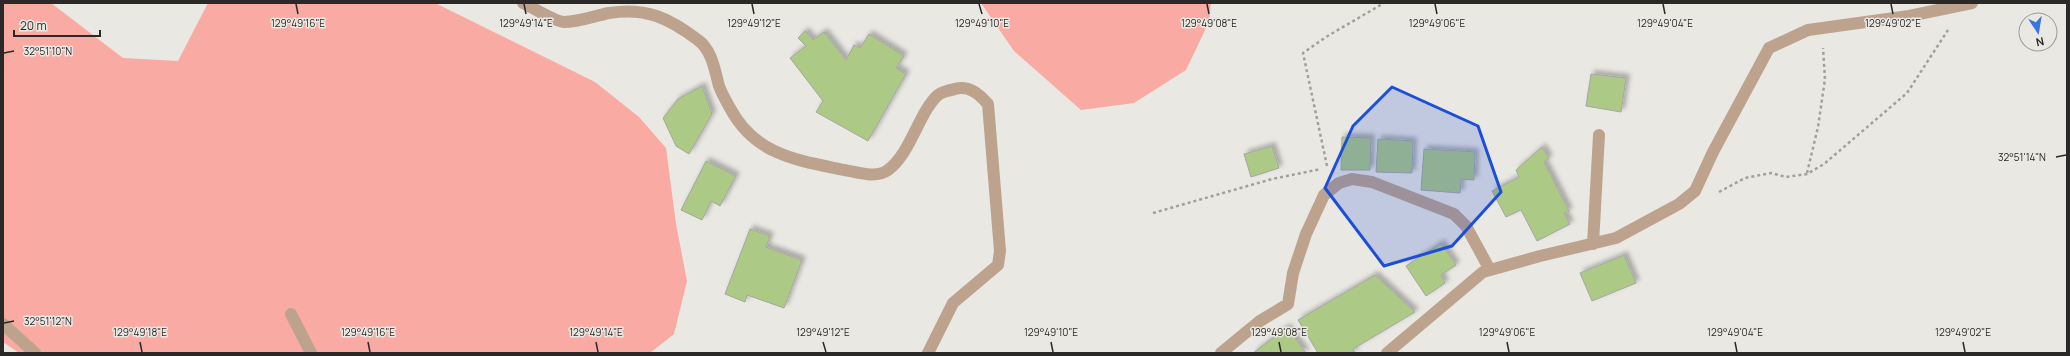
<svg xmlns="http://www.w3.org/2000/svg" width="2070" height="356" viewBox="0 0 2070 356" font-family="Manrope,sans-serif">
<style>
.green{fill:#f9aaa2}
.building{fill:#adc986;stroke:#a5a7a3;filter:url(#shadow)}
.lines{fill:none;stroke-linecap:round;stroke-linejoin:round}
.path{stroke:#a1a09c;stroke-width:2.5;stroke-dasharray:3 3;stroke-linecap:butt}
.street{stroke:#bda38e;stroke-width:12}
.marked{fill:#1d4ed8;fill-opacity:0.2;stroke:#1d4ed8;stroke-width:3;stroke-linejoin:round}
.ticks{fill:none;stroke:#2a2928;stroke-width:1.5}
.ticks-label{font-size:10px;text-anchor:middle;fill:#2a2928;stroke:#e9e8e3;stroke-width:3;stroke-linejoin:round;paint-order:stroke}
</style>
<defs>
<filter id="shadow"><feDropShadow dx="3.5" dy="-3.5" stdDeviation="2" flood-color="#0004"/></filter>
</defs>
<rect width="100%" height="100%" fill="#e9e8e3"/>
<path class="green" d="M3 3H51L123 58 178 61 208 3H435L595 82 639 117 666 148 676 224 687 281 674 334 650 353H19L3 342Z
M981 3H1211L1209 22 1186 70 1134 103 1081 110 1014 51Z"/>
<path class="building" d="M805 31 813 40 824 32 846 60 854 45 860 48 869 34 904 56 896 68 906 74 868 141 816 112 823 101 790 58 806 46 798 38Z
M1591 74 1626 78 1621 112 1586 106Z
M702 86 712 114 689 154 676 146 663 118 678 99Z
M1342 137 1371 138 1370 170H1341Z
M1378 139 1413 141 1412 173 1376 172Z
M1272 146 1279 168 1251 177 1244 154Z
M1542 147 1549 158 1544 162 1569 211 1564 213 1570 224 1537 241 1521 210 1506 217 1492 191 1519 177 1516 170Z
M1424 149 1475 152 1474 180 1461 179 1460 193 1421 190Z
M706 161 736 176 720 206 711 201 702 220 681 210Z
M750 229 770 236 766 247 802 260 784 308 747 295 745 302 725 294Z
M1441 243 1456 265 1441 275 1445 283 1426 296 1406 266Z
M1624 255 1636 283 1592 301 1580 273Z
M1375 275 1415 312 1353 349 1355 353H1318L1298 320Z
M1287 327 1306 353H1253Z"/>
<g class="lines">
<path class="path" d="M1327 166 1303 53 1326 37 1384 3
M1807 173 1818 127 1825 79 1823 48
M1719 192 1745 178 1771 173 1786 177 1807 174 1824 164 1907 93 1948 30
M1153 213 1272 179 1321 169"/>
<path class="street" d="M523 3C532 7 555 22 564 22 579 22 594 16 609 13 646 7 669 18 698 40 712 50 715 71 719 86 722 94 726 101 730 108 755 155 796 160 844 170 857 172 876 179 888 170 911 153 919 112 938 95 942 92 950 90 955 89 969 85 979 94 988 104L1000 251 998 265 953 303 928 353
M1593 244 1599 135
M291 314 311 353
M3 324 35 353
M1221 353 1260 321 1288 304 1293 273 1306 234 1324 195 1339 183 1352 179 1372 182 1454 214 1466 226 1490 270
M1387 353 1483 272 1540 256 1616 238 1679 204 1695 191 1713 152 1769 48 1808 30 1909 16 1972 3"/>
</g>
<path class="marked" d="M1392 87 1478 126 1501 192 1452 246 1384 266 1325 188 1353 126Z"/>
<path class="ticks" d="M296 4 298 14M524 4 526 14M752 4 754 14M979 4 982 14M1207 4 1209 14M1435 4 1437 14M1663 4 1665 14M1891 4 1893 14M4 53 14 51M2056 157 2066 155M4 323 14 321M140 342 142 352M368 342 370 352M596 342 598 352M823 342 826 352M1051 342 1053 352M1279 342 1281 352M1507 342 1509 352M1735 342 1737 352M1963 342 1965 352"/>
<g class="ticks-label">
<text x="298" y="27">129°49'16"E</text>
<text x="526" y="27">129°49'14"E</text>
<text x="754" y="27">129°49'12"E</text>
<text x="982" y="27">129°49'10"E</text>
<text x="1209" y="27">129°49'08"E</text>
<text x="1437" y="27">129°49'06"E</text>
<text x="1665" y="27">129°49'04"E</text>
<text x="1893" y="27">129°49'02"E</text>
<text x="48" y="55">32°51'10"N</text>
<text x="2022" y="161">32°51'14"N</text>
<text x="48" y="325">32°51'12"N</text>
<text x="140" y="336">129°49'18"E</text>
<text x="368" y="336">129°49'16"E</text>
<text x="596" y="336">129°49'14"E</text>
<text x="823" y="336">129°49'12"E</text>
<text x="1051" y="336">129°49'10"E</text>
<text x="1279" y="336">129°49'08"E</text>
<text x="1507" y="336">129°49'06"E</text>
<text x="1735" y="336">129°49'04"E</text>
<text x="1963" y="336">129°49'02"E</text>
</g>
<rect width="2070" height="356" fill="none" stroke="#2a2928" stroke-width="8"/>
<g transform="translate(2038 32) rotate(168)"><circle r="19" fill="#e9e8e3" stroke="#9d9c98"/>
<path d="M0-3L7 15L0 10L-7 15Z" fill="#3a74e4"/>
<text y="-6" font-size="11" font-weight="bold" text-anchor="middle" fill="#2a2928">N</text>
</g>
<path d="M14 30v6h86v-6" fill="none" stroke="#2a2928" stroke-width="2"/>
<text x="20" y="30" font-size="12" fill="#2a2928" stroke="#e9e8e3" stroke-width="3" paint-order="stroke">20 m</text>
</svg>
